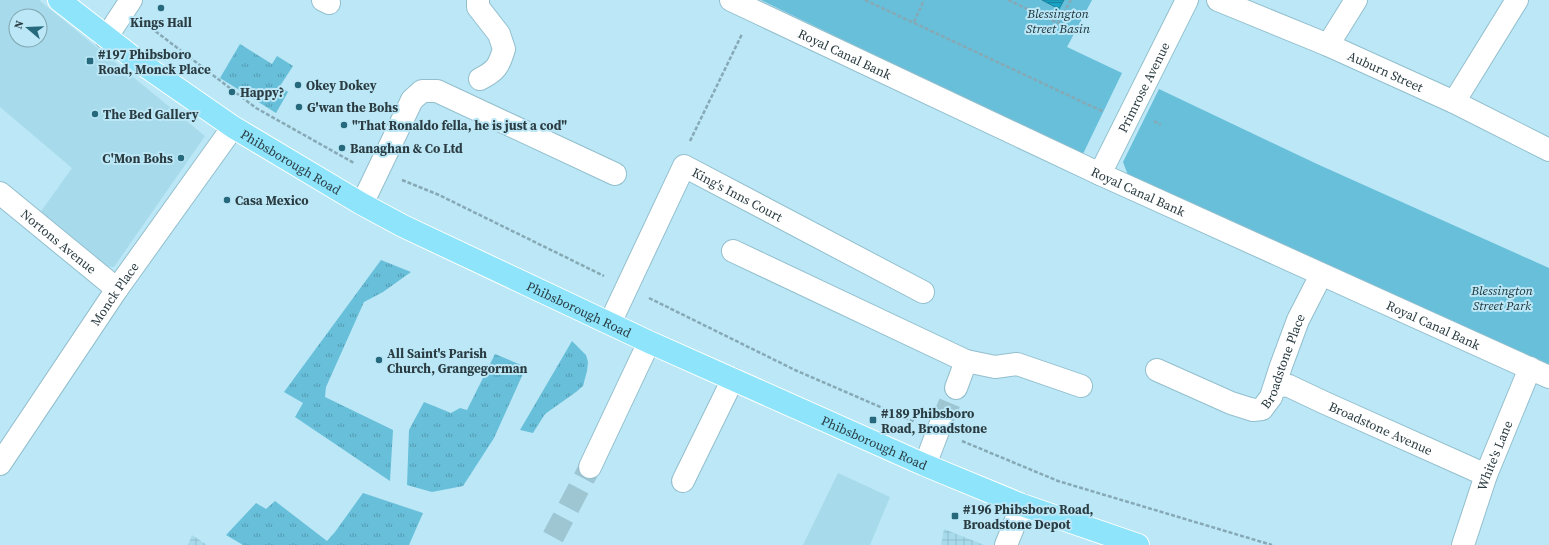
<svg xmlns="http://www.w3.org/2000/svg" width="1549" height="545" viewBox="0 0 1549 545" font-family="'Source Serif 4',serif">
<style>
.built{fill:#a7dbec;fill-rule:evenodd}
.industrial{fill:url(#industrial-grid)}
.grass{fill:url(#grass-tufts)}
.park{fill:#67bfda}
.water{fill:url(#water-rules);stroke:#1d839c}
.lines{fill:none;stroke-linecap:round;stroke-linejoin:round}
.minor-tunnel{stroke:#9ec5d2;stroke-width:22;stroke-dasharray:22 11;stroke-linecap:butt}
.minor-casing{stroke:#93bfcd;stroke-width:24}
.major-casing{stroke:#fff;stroke-width:24}
.path{stroke:#86a9b5;stroke-width:2.5;stroke-dasharray:4 2;stroke-linecap:butt}
.minor{stroke:#fff;stroke-width:22}
.major{stroke:#8de4fb;stroke-width:22}
.poi-dot{fill:#27697c;stroke:#bbe7f6;stroke-width:1.5}
.labels{text-anchor:middle;stroke-width:4;stroke-linejoin:round;paint-order:stroke}
.park-label{font-size:13px;font-style:italic;fill:#1c3137;stroke:#bbe7f6}
.poi-label{font-size:13px;font-weight:bold;fill:#2a3c42;stroke:#bbe7f6;text-anchor:start}
.street-label{font-size:13px;fill:#2a3c42;stroke:#bbe7f6}
</style>
<defs>
<pattern id="industrial-grid" width="8" height="8" patternUnits="userSpaceOnUse"><rect width="8" height="8" fill="#a7dbec"/><path d="M0 4h8M4 0v8" fill="none" stroke="#90bdcc"/></pattern>
<pattern id="grass-tufts" width="24" height="20" patternUnits="userSpaceOnUse"><rect width="24" height="20" fill="#67bfda"/><path d="M3 7l-1-3M5 7V3M7 7l1-3M15 17l-1-3M17 17v-4M19 17l1-3" fill="none" stroke="#559cb2"/></pattern>
<pattern id="water-rules" width="6" height="5" patternUnits="userSpaceOnUse"><rect width="6" height="5" fill="#17a1c2"/><path d="M0 2.5h6" fill="none" stroke="#15849f"/></pattern>
</defs>
<rect width="100%" height="100%" fill="#bbe7f6"/>
<path class="built" d="M0 0H39L205 136 114 267 100 266 37 217 72 168 0 107ZM16 16H40V40H16Z
M838 473 890 497 870 545H803Z"/>
<path class="industrial" d="M944 529 984 545H941Z
M192 535 207 545H188Z"/>
<path class="grass" d="M240 44 272 64 277 56 293 66 280 86 288 92 276 113 220 78Z
M381 260 411 272 383 292 364 302 326 387 325 397 393 430 390 481 295 417 303 403 284 392Z
M572 341 586 355 588 362 587 371 583 386 576 392 545 414 533 433 520 430Z
M495 354 526 367 494 438 463 486 432 492 407 485 409 430 424 402 451 413 460 408 467 410Z
M363 493 423 513 409 545H243L226 535 256 503 266 509 275 501 327 541 335 532Z"/>
<path class="park" d="M761 0H1092L1067 47 1122 73 1082 156Z
M1159 89 1317 164 1549 268V370L1128 175 1123 162Z"/>
<path class="water" d="M1042 0H1064L1059 9Z"/>
<g class="lines">
<path class="minor-tunnel" d="M941 423 956 388
M553 537 590 467"/>
<defs>
<g id="minor">
<path d="M323 0 329 3"/>
<path d="M478 0V7L499 34 504 49C499 66 496 71 480 79"/>
<path id="s1" d="M731 0 1100 174 1549 377"/>
<path id="s2" d="M1218 0 1328 45 1454 102 1549 150"/>
<path d="M106 38 131 0"/>
<path d="M1328 45 1356 0"/>
<path d="M1454 102 1517 0"/>
<path id="s3" d="M1100 174 1187 0"/>
<path id="s4" d="M0 193 117 289"/>
<path d="M362 204 412 100 422 91H437L615 174"/>
<path d="M733 251 966 361 995 367 1017 364 1081 386"/>
<path id="s5" d="M610 323 684 166 923 292"/>
<path id="s6" d="M1157 370 1231 403 1253 410 1262 409 1271 397 1281 366 1298 320 1321 275"/>
<path id="s7" d="M1276 385 1289 386 1325 403 1486 475"/>
<path d="M956 388 966 361"/>
<path id="s8" d="M0 464 117 289 233 127"/>
<path d="M925 465 941 423"/>
<path d="M590 467 649 342"/>
<path d="M683 481 733 379"/>
<path d="M1006 545 1022 505"/>
<path id="s9" d="M1463 545 1486 475 1530 368"/>
</g>
<g id="major">
<path id="s10" d="M59 0 135 59 233 127 362 204 403 226 649 342 925 465 1022 505 1138 545"/>
</g>
</defs>
<use href="#minor" class="minor-casing"/>
<use href="#major" class="major-casing"/>
<path class="path" d="M865 0 1104 112
M1008 0 1058 23 1071 0
M914 22 924 0
M146 24 256 108 354 163
M1154 121 1161 125
M690 141 742 34
M402 180 439 195 604 276
M649 298 795 370 915 422
M962 441 1058 481 1272 545"/>
<use href="#minor" class="minor"/>
<use href="#major" class="major"/>
</g>
<g class="poi-dot">
<circle cx="161" cy="8" r="4"/>
<rect x="86" y="57" width="8" height="8" rx="2"/>
<circle cx="298" cy="85" r="4"/>
<circle cx="232" cy="92" r="4"/>
<circle cx="299" cy="107" r="4"/>
<circle cx="95" cy="114" r="4"/>
<circle cx="344" cy="125" r="4"/>
<circle cx="342" cy="148" r="4"/>
<circle cx="181" cy="158" r="4"/>
<circle cx="227" cy="200" r="4"/>
<circle cx="379" cy="360" r="4"/>
<rect x="869" y="416" width="8" height="8" rx="2"/>
<rect x="951" y="512" width="8" height="8" rx="2"/>
</g>
<g class="labels">
<g class="park-label">
<text x="1058" y="18">Blessington<tspan x="1058" dy="15">Street Basin</tspan></text>
<text x="1502" y="295">Blessington<tspan x="1502" dy="15">Street Park</tspan></text>
</g>
<g class="poi-label">
<text x="161" y="27" text-anchor="middle">Kings Hall</text>
<text x="98" y="59">#197 Phibsboro<tspan x="98" dy="15">Road, Monck Place</tspan></text>
<text x="306" y="90">Okey Dokey</text>
<text x="240" y="97">Happy?</text>
<text x="307" y="112">G'wan the Bohs</text>
<text x="103" y="119">The Bed Gallery</text>
<text x="352" y="130">"That Ronaldo fella, he is just a cod"</text>
<text x="350" y="153">Banaghan &amp; Co Ltd</text>
<text x="173" y="163" text-anchor="end">C'Mon Bohs</text>
<text x="235" y="205">Casa Mexico</text>
<text x="387" y="358">All Saint's Parish<tspan x="387" dy="15">Church, Grangegorman</tspan></text>
<text x="881" y="418">#189 Phibsboro<tspan x="881" dy="15">Road, Broadstone</tspan></text>
<text x="963" y="514">#196 Phibsboro Road,<tspan x="963" dy="15">Broadstone Depot</tspan></text>
</g>
<g class="street-label">
<text dy="5" stroke="none"><textPath href="#s1" startOffset="126">Royal Canal Bank</textPath></text>
<text dy="5" stroke="none"><textPath href="#s2" startOffset="182">Auburn Street</textPath></text>
<text dy="5" stroke="none"><textPath href="#s3" startOffset="97">Primrose Avenue</textPath></text>
<text dy="5" stroke="none"><textPath href="#s10" startOffset="283">Phibsborough Road</textPath></text>
<text dy="5" stroke="none"><textPath href="#s1" startOffset="450">Royal Canal Bank</textPath></text>
<text dy="5" stroke="none"><textPath href="#s5" startOffset="234">King's Inns Court</textPath></text>
<text dy="5" stroke="none"><textPath href="#s4" startOffset="76">Nortons Avenue</textPath></text>
<text dy="5" stroke="none"><textPath href="#s8" startOffset="205">Monck Place</textPath></text>
<text dy="5" stroke="none"><textPath href="#s10" startOffset="607">Phibsborough Road</textPath></text>
<text dy="5" stroke="none"><textPath href="#s1" startOffset="774">Royal Canal Bank</textPath></text>
<text dy="5" stroke="none"><textPath href="#s6" startOffset="166">Broadstone Place</textPath></text>
<text dy="5" stroke="none"><textPath href="#s7" startOffset="114">Broadstone Avenue</textPath></text>
<text dy="5" stroke="none"><textPath href="#s10" startOffset="931">Phibsborough Road</textPath></text>
<text dy="5" stroke="none"><textPath href="#s9" startOffset="95">White's Lane</textPath></text>
</g>
</g>
<g transform="translate(28 28) rotate(289)"><circle r="19" fill="#bbe7f6" stroke="#81a3ae"/>
<path d="M0-3L7 15L0 10L-7 15Z" fill="#27697c"/>
<text y="-6" font-size="11" font-weight="bold" text-anchor="middle" fill="#2a3c42">N</text>
</g>
</svg>
